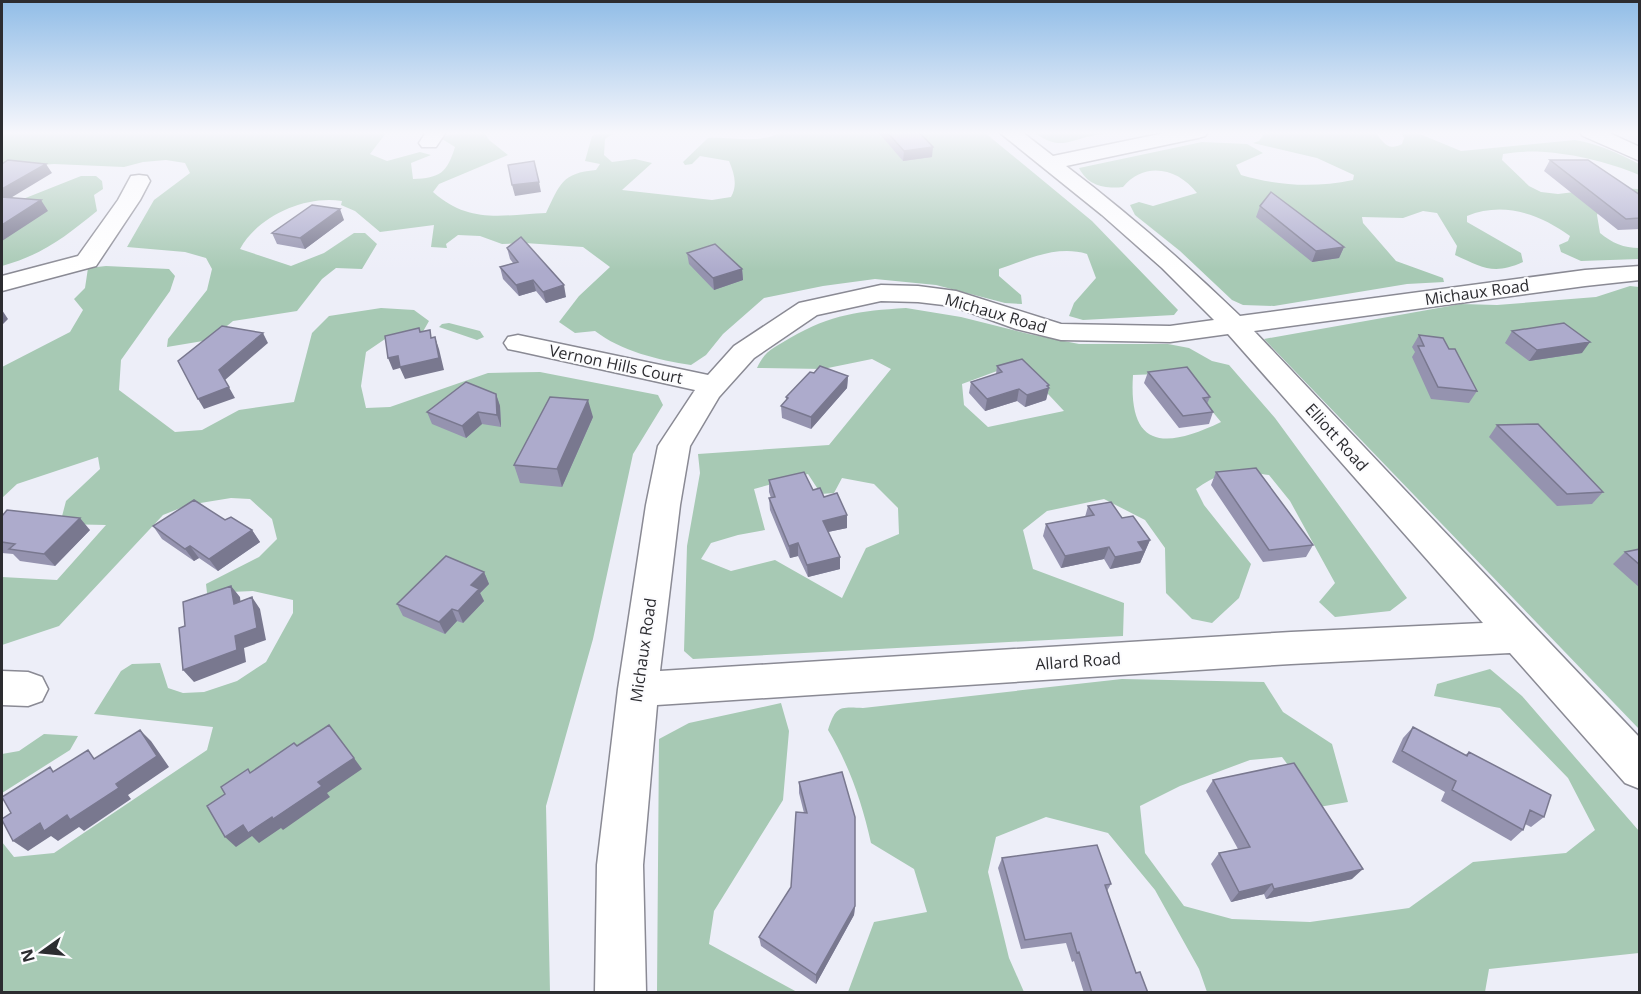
<svg xmlns="http://www.w3.org/2000/svg" width="1641" height="994" viewBox="0 0 1641 994" font-family="'Open Sans',sans-serif">
<style>
.forest{fill:#a7c9b4;fill-rule:evenodd}
.lines{fill:none;stroke-linecap:round;stroke-linejoin:round}
.minor-casing{stroke:#8a8a94;stroke-width:3}
.minor{fill:#fff;fill-rule:evenodd}
.wall{fill:#9593af}
.shaded-wall{fill:#79788f}
.building{fill:#adabcc;stroke:#79788f;stroke-width:1.5}
.labels{text-anchor:middle;stroke-width:4.5;stroke-linejoin:round;paint-order:stroke}
.street-label{font-size:16px;fill:#2c2c30;stroke:#fcfcfe}
</style>
<rect width="100%" height="100%" fill="#edeef8"/>
<path class="forest" d="M6 132H390L386 133 370 154 387 161 420 152 431 155 411 163 413 179C440 178 447 173 455 147L439 137 466 132H484L489 140 508 155 439 184 433 192C469 224 501 215 546 213 560 184 562 173 596 170L600 164 585 161 592 136 601 132H616L605 139 604 155 612 162 635 159 652 163 622 190 712 200 731 197C738 185 734 173 729 161L700 156 692 164 685 165 683 162 708 138C733 136 758 145 781 132H984L1092 221 1178 310 1174 315 1083 320 1069 316 1074 303 1096 278 1087 254C1057 245 1028 259 999 269V276L1021 295 1022 304 1005 303 936 285 875 279 823 286 764 298 723 334 706 355 691 365C658 360 621 351 595 331L575 333 559 322 579 296 610 267 583 247 525 243 502 244 480 236 458 235 446 244 447 248 431 247 434 225 380 232 355 211 341 205 342 201C305 195 258 216 240 249L291 266 324 253 354 233H365L377 244 362 269 336 268 322 279 297 311 233 321 216 335 203 341 167 347 168 339 207 290 212 269 206 258 185 252 127 247 154 200 190 173 185 163 166 160 143 162 124 167 54 164 2 168V134Z
M1033 132H1124C1113 134 1102 133 1091 136 1064 142 1060 150 1033 132Z
M1265 132H1375C1383 141 1387 152 1402 144L1404 138 1401 132H1415L1461 151 1575 140C1599 144 1618 153 1639 164V175C1602 159 1544 146 1503 154L1502 160 1529 186 1541 192 1558 194 1607 188 1639 189V203L1600 208 1597 215 1600 233C1612 243 1624 248 1639 248V259L1581 261 1561 252 1559 245 1568 241 1570 236C1540 214 1503 201 1467 216V222L1521 253 1523 262C1494 275 1483 268 1455 255L1457 246 1437 213 1423 211 1403 218 1362 217 1363 223 1396 261 1443 278 1444 282 1407 284 1274 306 1243 305 1232 300 1180 251 1135 215 1130 205 1139 202 1153 206 1197 193C1179 169 1145 160 1123 187 1105 189 1088 186 1079 168L1202 142 1247 144 1263 153 1236 165 1241 175C1279 186 1314 188 1353 180L1354 175 1317 158 1253 143 1259 141Z
M81 176H96L102 181 103 189 94 195 97 211C65 237 42 255 2 266V203L18 201Z
M106 266 169 269 175 276 170 291 121 360 119 390 175 432 202 430 239 410 294 402 312 333 329 316 381 308 414 310 429 321 421 335 388 337 366 352 361 386 366 408 390 407 488 373 540 372 658 395 663 405 633 454 593 639 546 806 550 992H2V842L14 857 54 853 207 750 213 727 94 714 121 671 132 664 160 663 168 688 183 693 204 692 237 681 266 662 293 613V600L253 591 207 593 206 584 259 557 277 539 272 519 250 499 231 498 188 505 163 515 59 626 2 645V577L57 580 106 525 60 524 66 501 100 469 98 457 17 484 2 498V367L70 332 83 310 74 299 85 288 88 268Z
M1630 286 1639 287V729L1264 339 1461 304 1497 305 1596 297Z
M906 308 961 317 1029 334 1079 344H1168L1189 348 1212 361 1229 365 1275 418 1407 598 1390 611 1335 617 1319 602 1335 583 1290 501 1269 475C1236 470 1224 469 1196 489L1204 505 1251 564 1239 598 1212 623 1192 619 1166 593 1165 548 1145 520 1104 499 1047 511 1023 530 1033 569 1124 603 1123 636 693 659 684 651 687 546 700 473 698 454 829 445 891 369 872 359 823 369 757 368C765 350 774 348 790 338 832 314 859 311 906 308ZM1019 363 1064 411 988 427 964 405 962 384ZM1159 374 1183 376 1221 422C1165 449 1128 449 1133 375ZM808 474 821 494 834 493 842 478 874 484 898 508 899 534 866 548 842 598 775 560 731 571 701 559 711 543 738 535 765 530 754 489Z
M449 323 480 331 484 337 477 340 439 327 442 324Z
M1490 669 1522 696 1639 831V953L1489 969 1485 992H1207L1199 969 1155 890 1108 833 1046 817 996 837 988 872 1009 958 1024 992H848L874 922 927 912 914 869 871 843C862 802 849 765 828 730 836 706 839 707 863 708L1122 679 1264 682 1283 712 1332 744 1348 802 1319 807 1282 757 1250 760 1180 786 1140 806 1145 853 1184 906 1232 919 1310 922 1409 908 1473 862 1566 853 1595 830 1568 778 1500 708 1434 696 1437 684Z
M781 703 789 731 783 800 714 911 709 944 797 992H657L659 739 689 723Z
M44 734 78 736 70 750 2 793V754L19 751Z"/>
<g class="lines">
<defs>
<path id="minor" d="M426 132H446L436 147H422L419 143Z
M999 132H1022L1053 156 1169 132H1208L1205 136 1198 138 1066 166C1128 213 1185 263 1240 316L1585 270 1640 266V280L1585 286 1254 331 1640 738V789L1625 783 1510 653 1291 664 657 705 643 865 646 992H595L597 865 618 689 646 505 658 446 695 390 518 351 508 349 504 343 508 337 518 335 708 375 734 346 799 303 881 285 918 286 956 291 1061 324 1170 326 1214 320 1162 268 1102 215ZM881 301 918 302 952 306 1016 329 1061 340 1170 342 1228 334 1483 623 1291 632 660 671 680 505 690 446 719 397 754 358 817 315Z
M1580 132H1607L1640 147V161L1583 136Z
M139 175 147 176 150 181 140 200 96 266 2 291V276L78 256 118 200 131 176Z
M2 671 28 672 42 677 48 689 42 701 28 706 2 705Z"/>
</defs>
<use href="#minor" class="minor-casing"/>
<use href="#minor" class="minor"/>
</g>
<path class="wall" d="M878 132H919L932 157 903 161Z
M1550 160 1640 195V229L1618 230 1544 171Z
M1260 206 1344 247 1339 258 1312 262 1256 217Z
M344 220 305 249 277 244 272 233Z
M507 248 566 297 546 303 536 291 519 296 503 279 500 267 513 263 510 259Z
M687 253 742 269 743 280 714 290 689 264Z
M1512 331 1582 353 1529 361 1505 343Z
M1419 335 1449 349 1477 391 1469 403 1431 399 1412 357 1415 352 1412 347Z
M997 366 1049 385 1048 387 1049 388 1046 400 1025 407 1017 401 985 411 969 393 971 382 996 374Z
M1148 372 1210 397 1207 404 1213 412 1209 424 1179 428 1144 383Z
M814 373 848 376 847 388 811 429 782 418 781 406 786 401V397Z
M496 394 500 406 501 427 482 424 466 438 432 424 427 412Z
M593 417 562 487 520 483 514 465Z
M1497 425 1603 492 1592 504 1557 506 1489 437Z
M1216 472 1313 545 1306 557 1263 562 1211 485Z
M769 480 813 490 824 497 847 528 828 532 840 557V569L808 577 798 556 790 558 770 510 769 498H771L769 492Z
M1088 506 1122 518 1150 540 1140 563 1110 569 1104 559 1061 568 1043 536 1046 524 1085 517Z
M2 516 90 530 55 566 20 561 13 554 2 553Z
M225 520 252 530 260 542 218 571 199 558 194 561 162 539 153 526Z
M1640 549V588L1613 564 1625 552Z
M484 572 489 584 480 593 484 601 463 623 457 621 445 634 403 616 397 604Z
M1413 727 1465 755 1469 752 1544 817 1531 827 1525 824 1523 830 1511 841 1441 801 1445 792 1392 762 1403 738Z
M1213 780 1352 879 1266 899 1264 894 1231 902 1211 864 1219 853 1238 849 1206 791Z
M799 782 855 906 854 915 816 984 761 946 759 937 791 887 804 813 799 793Z
M1002 858 1111 884 1107 891 1136 973 1148 993H1084L1074 961 1072 962 1066 943 1021 949 998 868Z"/>
<path class="shaded-wall" d="M933 147 932 157 903 161 904 151Z
M46 164 52 173 4 202 2 199V189Z
M539 182 541 192 515 196 512 185Z
M41 200 48 211 2 241V225Z
M340 209 344 220 305 249 300 238Z
M1344 247 1339 258 1312 262 1316 251Z
M742 269 743 280 714 290 713 278Z
M533 280 536 291 519 296 516 285Z
M564 285 566 297 546 303 543 292Z
M2 310 8 319 2 325Z
M263 333 268 343 225 380 235 398 204 409 198 399 219 370Z
M435 337 439 349 444 370 405 379 400 368 393 370 388 358 398 356Z
M1590 342 1582 353 1529 361 1537 350Z
M848 376 847 388 811 429V417Z
M1049 385 1048 389 1049 388 1046 400 1025 407 1027 395Z
M1019 389 1017 401 985 411 987 399Z
M496 394 500 406 501 427 497 415Z
M588 400 593 417 562 487 557 469Z
M478 412 482 424 466 438 462 426Z
M847 515V528L823 533V521Z
M80 518 90 530 55 566 44 554Z
M252 530 260 542 218 571 209 559Z
M1150 540 1140 563 1110 569 1115 557 1138 542Z
M798 543V556L790 558 789 546Z
M190 546 199 558 194 561 185 549Z
M1109 547 1104 559 1061 568 1065 556Z
M840 557V569L808 577 807 565Z
M484 572 489 584 480 593 484 601 463 623 458 611 471 585Z
M231 586 240 597 242 616 234 604Z
M252 597 260 609 266 640 244 648 246 662 194 682 183 670 235 636Z
M452 609 457 621 445 634 439 622Z
M140 730 151 741 169 767 128 795 131 799 84 831 79 827 58 841 51 836 28 851 13 841 40 823 67 815 116 784Z
M354 758 362 769 327 793 330 797 283 830 281 828 259 843 252 836 236 847 225 837 243 825 318 782Z
M1363 869 1352 879 1266 899 1274 889Z
M1272 884 1264 894 1231 902 1239 892Z
M855 906 854 915 816 984V975Z"/>
<path class="building" d="M887 132H919L933 147 904 151Z
M8 160 46 164 2 189V164Z
M1550 160H1588L1640 195V218L1626 219Z
M534 161 539 182 512 185 508 165Z
M1271 192 1344 247 1316 251 1260 206Z
M2 197 41 200 2 225Z
M312 205 340 209 300 238 272 233Z
M521 237 564 285 543 292 533 280 516 285 500 267 518 262 507 248Z
M715 244 742 269 713 278 687 253Z
M1564 323 1590 342 1537 350 1512 331Z
M222 326 263 333 219 370 229 387 198 399 178 361Z
M419 328 420 332 430 330 431 338 435 337 439 358 400 367 398 356 388 358 385 336Z
M1419 335 1443 338 1449 349H1455L1477 391 1438 387 1418 346H1424Z
M1022 359 1049 385 1047 386 1049 388 1027 395 1019 389 987 399 971 382 1002 372 997 366Z
M820 366 848 376 811 417 781 406 788 398 786 397 810 372 814 373Z
M1187 367 1210 397 1203 398 1213 412 1183 416 1148 372Z
M466 382 496 394 497 415 478 412 462 426 427 412Z
M550 397 588 400 557 469 514 465Z
M1538 424 1603 492 1567 494 1497 425Z
M1256 468 1313 545 1269 550 1216 472Z
M804 472 813 490 820 488 824 497 837 493 847 515 823 521 840 557 807 565 798 543 789 546 769 498 775 497 769 480Z
M194 500 225 520 231 517 252 530 209 559 190 546 185 549 153 526Z
M1111 502 1122 518 1133 516 1150 540 1138 542 1144 551 1115 557 1109 547 1065 556 1046 524 1094 515 1088 506Z
M7 510 80 518 44 554 9 549 15 544 2 542V516Z
M1640 549V565L1625 552Z
M446 556 484 572 471 585 479 589 458 611 452 609 439 622 397 604Z
M231 586 234 604 252 597 257 628 235 636 237 650 183 670 179 628 185 626 183 602Z
M329 725 354 758 318 782 322 786 273 819 272 817 248 833 243 825 225 837 207 806 225 794 221 787 248 769 250 773 294 743 297 746Z
M1413 727 1467 756 1469 752 1551 795 1544 817 1530 810 1523 830 1452 790 1456 781 1402 751Z
M140 730 157 756 116 784 119 788 70 820 67 815 44 831 40 823 13 841 2 820V819L11 813 2 797 50 767 53 772 88 750 94 759Z
M1294 763 1363 869 1274 889 1272 884 1239 892 1219 853 1250 847 1213 780Z
M842 772 855 817V906L816 975 759 937 791 887 796 812 807 813 799 782Z
M1097 845 1111 884 1105 885 1136 973 1140 972 1148 993H1092L1079 952 1077 953 1071 933 1025 940 1002 858Z"/>
<linearGradient id="sky" x2="0" y2="1"><stop stop-color="#91bde7"/><stop offset="0.49" stop-color="#f7f7fc"/><stop offset="1" stop-color="#f7f7fc" stop-opacity="0"/></linearGradient>
<rect width="1641" height="271" fill="url(#sky)"/>
<g class="labels">
<g class="street-label">
<text transform="translate(1477 292) rotate(-8)" y="6">Michaux Road</text>
<text transform="translate(996 313) rotate(16)" y="6">Michaux Road</text>
<text transform="translate(616 364) rotate(12)" y="6">Vernon Hills Court</text>
<text transform="translate(1337 437) rotate(48)" y="6">Elliott Road</text>
<text transform="translate(643 650) rotate(-82)" y="6">Michaux Road</text>
<text transform="translate(1078 661) rotate(-4)" y="6">Allard Road</text>
</g>
</g>
<rect width="1641" height="994" fill="none" stroke="#2c2c30" stroke-width="6"/>
<g transform="translate(42 952) rotate(255)" stroke="#fcfcfe" stroke-width="4.5" paint-order="stroke">
<path d="M0-4.5L10 22L0 15L-10 22Z" fill="#2c2c30"/>
<text y="-9" font-size="16" font-weight="bold" text-anchor="middle" fill="#2c2c30">N</text>
</g>
</svg>
